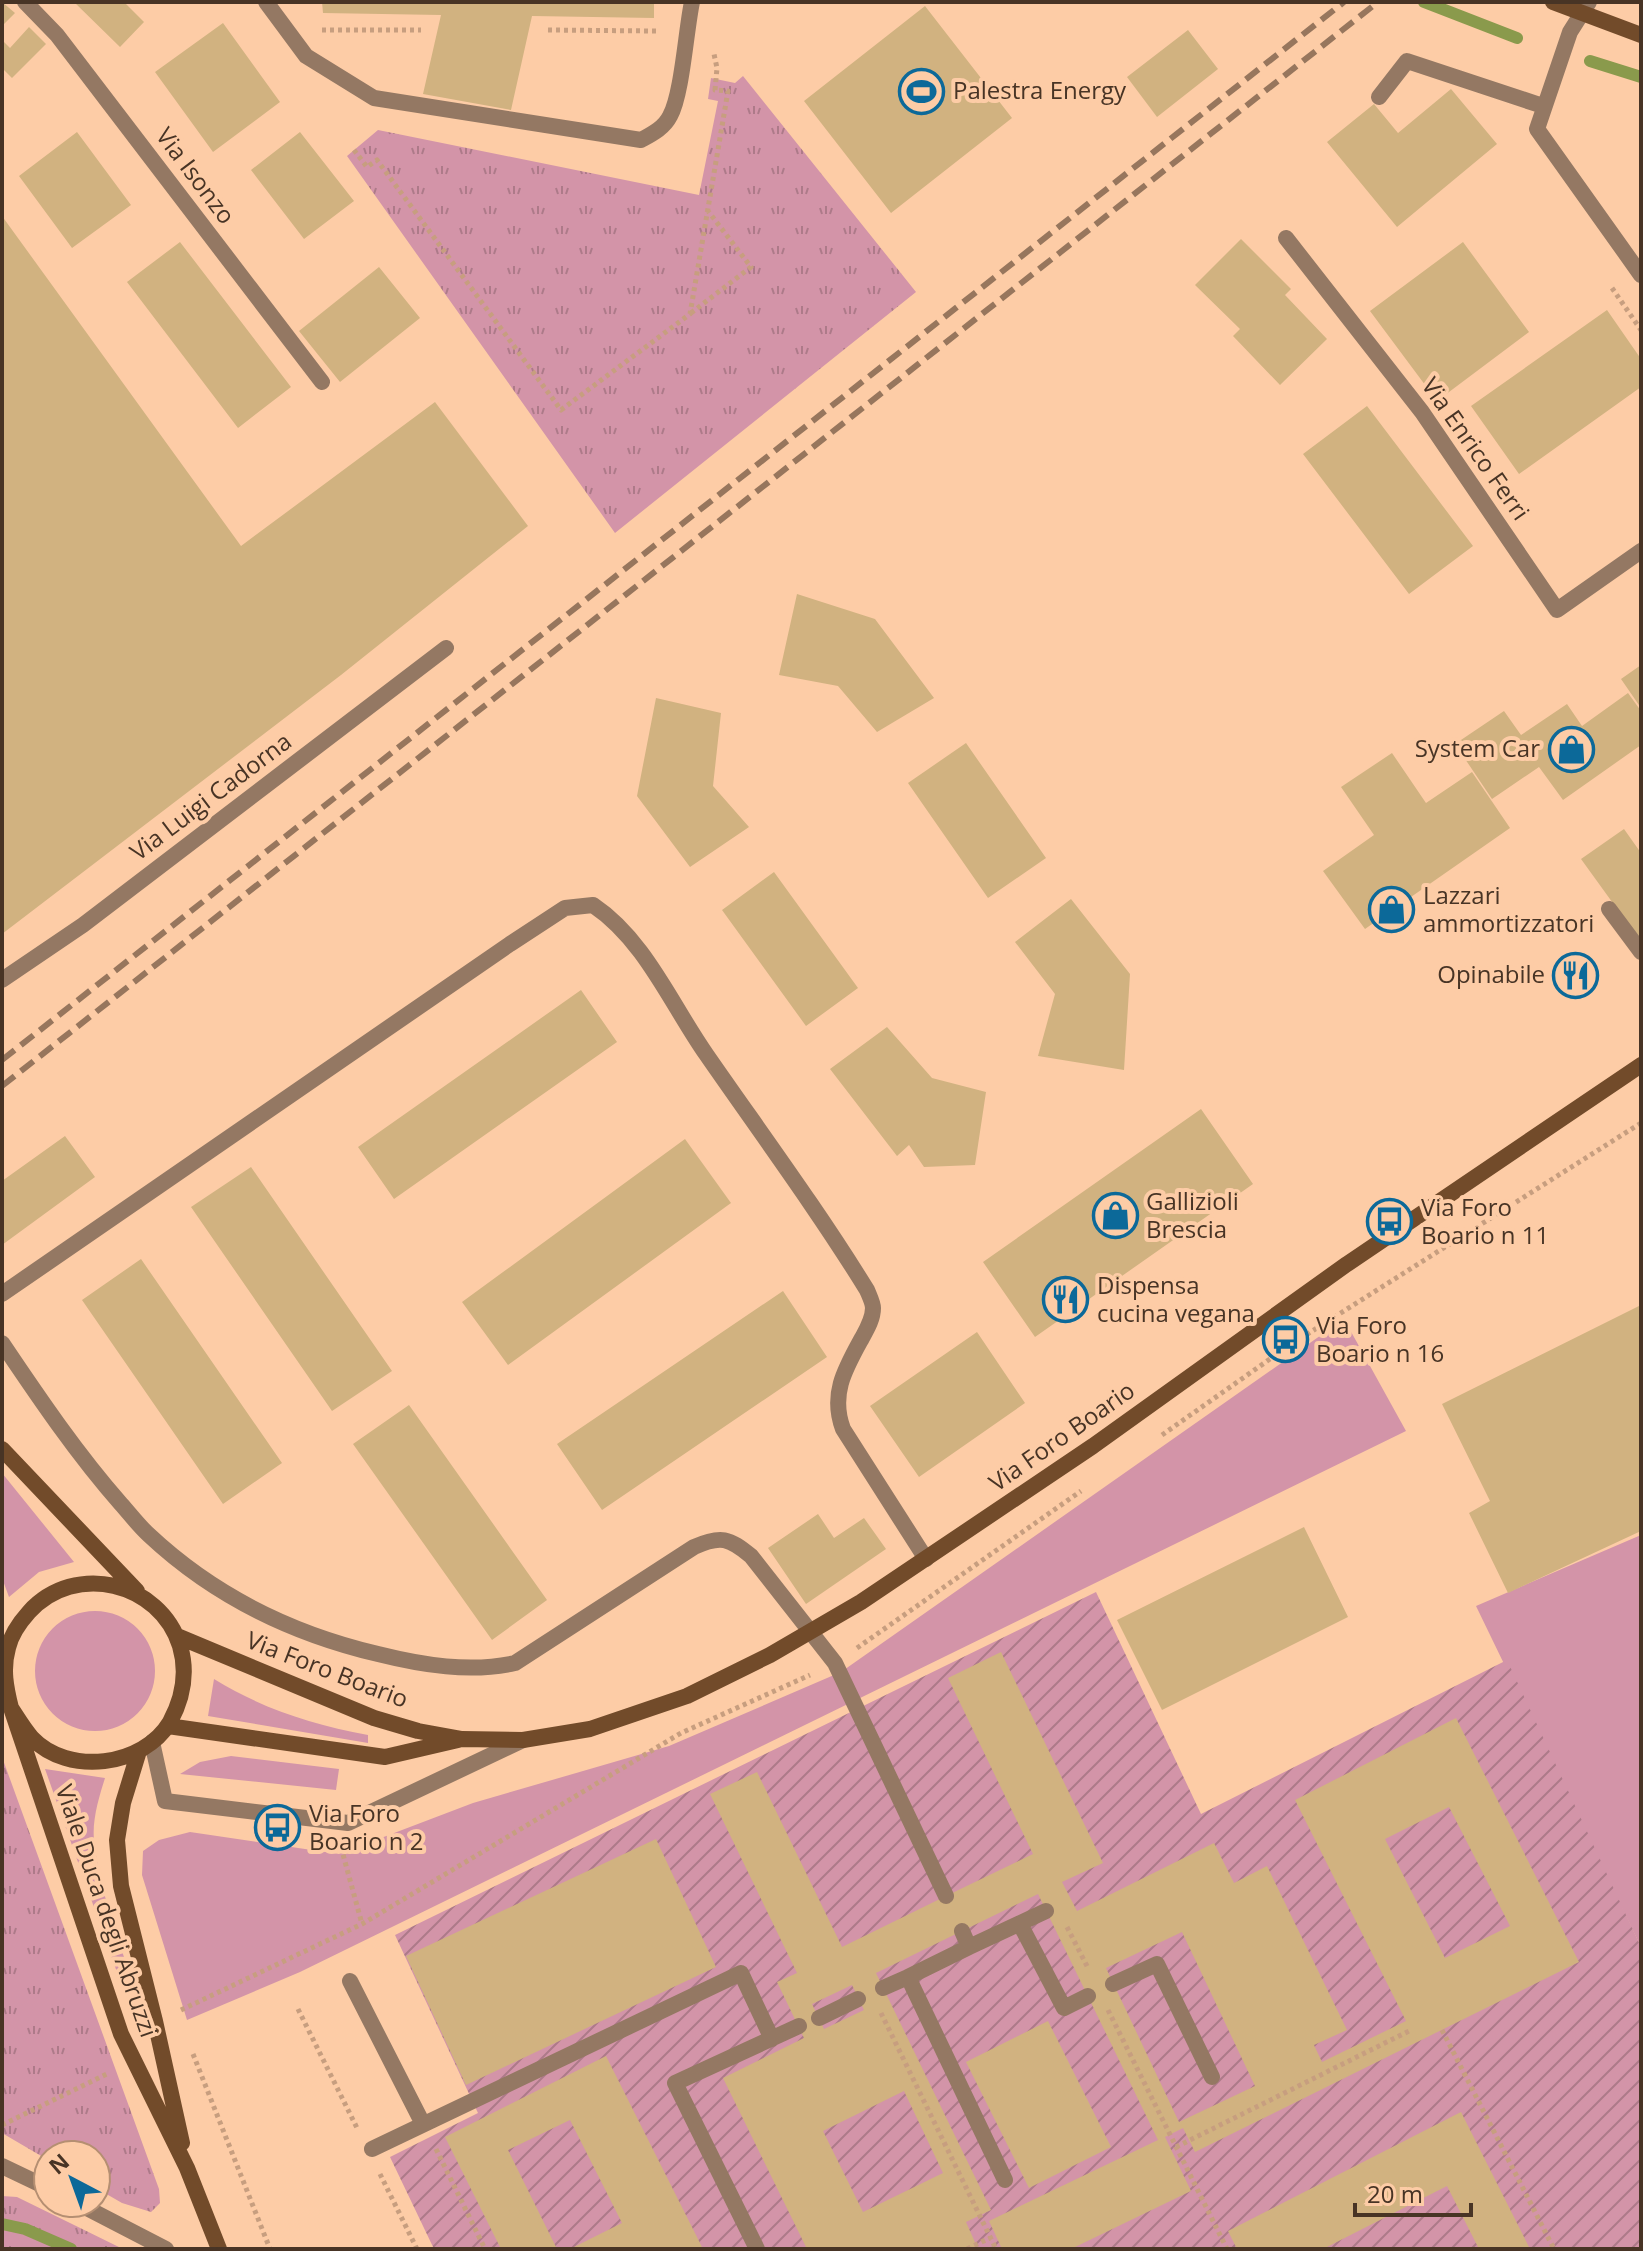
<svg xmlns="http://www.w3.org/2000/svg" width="1643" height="2251" viewBox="0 0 1643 2251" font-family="'Open Sans',sans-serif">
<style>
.grass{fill:#d394a8}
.park{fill:url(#park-tufts)}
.garden{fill:url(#garden-furrows)}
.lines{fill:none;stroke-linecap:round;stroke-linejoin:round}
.stream{stroke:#8a9a4c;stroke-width:12}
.building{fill:#d1b280;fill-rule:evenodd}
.path{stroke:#c79e7f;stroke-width:5;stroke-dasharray:4 4;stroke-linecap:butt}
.lane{stroke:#947863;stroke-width:16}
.street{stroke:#947863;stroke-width:16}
.secondary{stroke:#724b2a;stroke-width:16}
.rail{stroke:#97765d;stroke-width:6;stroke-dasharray:16 8;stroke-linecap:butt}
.labels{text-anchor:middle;stroke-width:8;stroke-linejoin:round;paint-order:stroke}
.poi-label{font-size:24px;fill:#483425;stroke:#fdcca6;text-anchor:start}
.street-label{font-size:24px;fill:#483425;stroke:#fdcca6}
</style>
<defs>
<pattern id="park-tufts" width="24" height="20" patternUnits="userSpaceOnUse" patternTransform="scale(2)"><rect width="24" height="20" fill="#d394a8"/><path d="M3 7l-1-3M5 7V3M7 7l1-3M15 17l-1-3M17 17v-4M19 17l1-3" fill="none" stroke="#ad7a89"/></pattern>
<pattern id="garden-furrows" width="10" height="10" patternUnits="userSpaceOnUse" patternTransform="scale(2)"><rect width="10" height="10" fill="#d394a8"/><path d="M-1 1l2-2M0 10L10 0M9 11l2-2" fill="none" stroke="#ad7a89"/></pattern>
</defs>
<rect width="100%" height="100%" fill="#fdcca6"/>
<path class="grass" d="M1344 1319 1406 1431 300 1972 187 2020 142 1875 143 1851 159 1840 190 1832 339 1854 473 1803 669 1746 841 1672Z
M2 1473 74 1562 39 1572 9 1597 2 1578Z
M1641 1535V1947L1476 1606Z
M35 1671a60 60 0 1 1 120 0a60 60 0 1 1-120 0Z
M214 1679C263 1709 311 1724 368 1735V1743L208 1716Z
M231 1756 339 1769 336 1790 180 1774 200 1762Z
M45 1769 105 1778C99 1797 92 1820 94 1840 99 1890 119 1940 134 1987L124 1992Z"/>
<path class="park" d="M743 76 916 292 615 533 347 156 378 130 699 195 718 101 708 99 711 78 735 83Z
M2 1757 159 2189 160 2203 151 2212 122 2203 96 2188V2155H48V2160L2 2133Z
M2 2196 17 2197 123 2249H2Z"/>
<path class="garden" d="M1096 1592 1201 1814 1507 1660 1641 1947V2249H434L390 2157 478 2113 395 1935Z"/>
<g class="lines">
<path class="stream" d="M1424 2 1517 38
M1590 61 1641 77
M2 2224 25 2229 71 2249"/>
</g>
<path class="building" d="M2 2 15 13 2 26Z
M74 2H124L144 22 120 47Z
M322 2H654V18L532 16 511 110 423 94 441 15 323 13Z
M925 6 1012 118 891 213 804 101Z
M223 23 280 102 213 152 155 72Z
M29 27 46 44 12 78 2 68V40L10 48Z
M1188 30 1218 69 1157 117 1127 77Z
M1451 89 1497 144 1397 227 1327 142 1374 104 1398 133Z
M77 132 131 205 72 248 19 176Z
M300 132 354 201 304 239 251 170Z
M2 216 241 546 435 402 528 526 341 675 2 934Z
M1241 239 1291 289 1285 295 1327 339 1280 385 1233 336 1240 329 1195 285Z
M180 242 291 387 238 428 127 282Z
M1463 242 1529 332 1437 401 1370 311Z
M379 267 420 318 340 382 299 331Z
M1607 310 1641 359V387L1519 474 1471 406Z
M1367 406 1473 546 1409 594 1303 454Z
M797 594 875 619 934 698 877 732 838 686 779 675Z
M1641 665V708L1621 679Z
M1628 693 1641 711V745L1563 800 1539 767 1492 799 1455 744 1504 711 1521 735 1567 704 1582 726Z
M656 698 721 713 713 786 749 827 690 867 637 796Z
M966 743 1046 858 988 898 908 783Z
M1392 753 1426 803 1472 772 1510 828 1365 929 1323 871 1374 835 1341 787Z
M1624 829 1641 853V942L1581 859Z
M774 872 858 988 806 1026 722 910Z
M1071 899 1130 974 1124 1070 1038 1056 1055 994 1015 942Z
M581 990 617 1042 394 1199 358 1147Z
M887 1027 932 1078 986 1092 975 1165 924 1167 909 1145 897 1156 830 1069Z
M1201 1109 1253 1184 1035 1337 983 1262Z
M65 1136 95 1177 2 1245V1181Z
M685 1139 731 1203 508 1365 462 1302Z
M251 1167 392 1371 332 1411 191 1207Z
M141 1259 282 1463 223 1504 82 1300Z
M783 1291 827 1357 602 1510 557 1444Z
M1641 1305V1531L1508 1593 1469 1513 1490 1501 1442 1404Z
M977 1332 1025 1403 919 1477 870 1406Z
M409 1405 547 1600 492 1640 353 1444Z
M818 1514 834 1538 864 1518 886 1549 806 1604 768 1548Z
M1304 1527 1348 1617 1162 1710 1117 1620Z
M1001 1652 1103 1863 1062 1882 1077 1911 1214 1843 1234 1883 1267 1866 1347 2030 1314 2045 1322 2062 1406 2021 1295 1800 1456 1718 1579 1962 1195 2152 1183 2128 1165 2137 1191 2191 1071 2249H1002L989 2221 1158 2140 1038 1894 876 1973 991 2210 966 2222 978 2249H807L723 2078 804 2038 777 1982 797 1973 710 1794 757 1772 842 1947 946 1896 1033 1854 948 1678ZM1449 1807 1510 1926 1445 1958 1385 1839ZM1182 1932 1255 2086 1179 2122 1106 1968ZM852 1985 864 2010 824 2029 812 2004ZM904 2091 943 2173 863 2212 823 2131Z
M656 1839 716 1967 466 2085 406 1956Z
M1048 2021 1111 2147 1029 2188 966 2062Z
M606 2056 703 2249H570L622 2223 570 2120 508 2150 557 2249H501L445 2137Z
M1461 2112 1530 2249H1479L1447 2186 1323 2249H1237L1228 2231Z"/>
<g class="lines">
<path class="path" d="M322 30H421
M548 30 656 31
M354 150 367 167 377 160 561 410 690 314 728 91 715 90 717 68 714 54
M1612 288 1641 330
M691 313 751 267 708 211
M1162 1435 1287 1347 1641 1123
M857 1648 1081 1491
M341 1847 362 1924
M1067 1927 1088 1968
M298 2009 358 2130
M181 2010 362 1924 681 1733 810 1675
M1108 2010 1227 2249
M881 2013 996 2249
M1442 2030 1554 2249
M193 2054 270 2249
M2 2125 109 2073
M1176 2147 1411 2030
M436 2149 485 2249
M380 2174 417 2249
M967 2249 990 2238"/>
<path class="lane" d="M1609 909 1641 952
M2 1294 510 944 565 908 593 905C645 940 671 1004 706 1054 760 1132 817 1209 867 1290 869 1295 873 1303 873 1308 873 1319 867 1329 862 1338 845 1369 830 1394 843 1429L926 1559
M2 1343C39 1398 77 1454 121 1504 130 1514 139 1526 149 1535 213 1595 293 1634 378 1654 422 1665 470 1673 515 1663L694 1547C721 1535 729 1538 751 1556L835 1663 946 1896
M152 1742 165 1801 348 1823 523 1740
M1020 1924 1064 2008 1088 1996
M962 1931 969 1947 908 1977 1005 2180
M969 1947 1046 1911
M350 1981 423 2124
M1113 1984 1157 1964 1212 2077
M883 1988 908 1977
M819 2018 858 1999
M372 2149 741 1973 772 2039
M757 2249 675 2083 799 2026"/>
<path class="street" d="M25 2 57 35 322 382
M266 2 306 56 374 98 641 140C652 134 664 128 670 116 682 95 686 30 692 2
M1589 2 1570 32 1537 129 1641 275
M1379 97 1407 61 1543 106
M1286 238 1422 412 1557 610 1641 551
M2 980 83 925 446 648
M2 2166 48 2188
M77 2203 166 2249"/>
<path class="secondary" d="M1553 2 1641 35
M2 1449 137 1591
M177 1636 374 1718 418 1731 462 1739 523 1740 590 1729 687 1696 770 1655 861 1602 1093 1446 1347 1264 1641 1065
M11 1708C17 1717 24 1729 32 1738 68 1776 143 1767 170 1722 183 1698 188 1673 180 1646 160 1582 75 1561 29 1612 20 1622 11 1635 8 1648 2 1669 6 1688 11 1708L121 2034 187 2168 219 2249
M168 1726 385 1757 458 1740
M139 1751 123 1803 117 1840 121 1886 155 2021 182 2143"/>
<path class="rail" d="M2 1060 1344 2
M2 1086 1378 2"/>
</g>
<defs>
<symbol id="stadium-ring" viewBox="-11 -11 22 22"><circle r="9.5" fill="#fdcca6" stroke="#0c6999" stroke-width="1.5"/><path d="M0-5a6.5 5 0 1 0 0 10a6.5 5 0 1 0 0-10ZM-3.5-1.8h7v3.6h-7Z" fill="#0c6999"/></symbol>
<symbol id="shop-ring" viewBox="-11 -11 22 22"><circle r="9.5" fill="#fdcca6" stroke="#0c6999" stroke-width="1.5"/><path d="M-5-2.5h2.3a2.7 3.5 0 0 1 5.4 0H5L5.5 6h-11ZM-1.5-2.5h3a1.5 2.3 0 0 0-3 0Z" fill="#0c6999"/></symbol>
<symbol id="restaurant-ring" viewBox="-11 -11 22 22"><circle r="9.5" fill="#fdcca6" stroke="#0c6999" stroke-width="1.5"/><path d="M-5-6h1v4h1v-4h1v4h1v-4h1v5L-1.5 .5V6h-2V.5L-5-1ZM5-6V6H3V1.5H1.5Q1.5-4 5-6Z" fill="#0c6999"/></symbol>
<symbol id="bus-ring" viewBox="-11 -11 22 22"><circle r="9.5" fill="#fdcca6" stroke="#0c6999" stroke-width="1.5"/><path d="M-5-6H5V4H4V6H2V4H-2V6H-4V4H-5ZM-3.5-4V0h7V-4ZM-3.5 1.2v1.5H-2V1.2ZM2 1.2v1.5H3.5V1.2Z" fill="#0c6999"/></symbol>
</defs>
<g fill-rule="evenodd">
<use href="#stadium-ring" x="896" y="66" width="51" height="51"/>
<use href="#shop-ring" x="1546" y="724" width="51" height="51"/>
<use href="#shop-ring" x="1366" y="884" width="51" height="51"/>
<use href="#restaurant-ring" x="1550" y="950" width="51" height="51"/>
<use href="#shop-ring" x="1090" y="1190" width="51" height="51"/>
<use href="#bus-ring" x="1364" y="1196" width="51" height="51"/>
<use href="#restaurant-ring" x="1040" y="1274" width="51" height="51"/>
<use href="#bus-ring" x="1260" y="1314" width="51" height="51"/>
<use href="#bus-ring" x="252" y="1802" width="51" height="51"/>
</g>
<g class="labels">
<g class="poi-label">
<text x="953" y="99">Palestra Energy</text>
<text x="1540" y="757" text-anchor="end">System Car</text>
<text x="1423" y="904">Lazzari<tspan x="1423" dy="28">ammortizzatori</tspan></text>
<text x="1545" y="983" text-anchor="end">Opinabile</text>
<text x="1146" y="1210">Gallizioli<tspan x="1146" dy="28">Brescia</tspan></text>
<text x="1421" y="1216">Via Foro<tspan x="1421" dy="28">Boario n 11</tspan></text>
<text x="1097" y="1294">Dispensa<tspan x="1097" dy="28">cucina vegana</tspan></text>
<text x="1316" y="1334">Via Foro<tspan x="1316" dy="28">Boario n 16</tspan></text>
<text x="309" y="1822">Via Foro<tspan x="309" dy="28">Boario n 2</tspan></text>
</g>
<g class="street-label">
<text transform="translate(195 176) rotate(53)" y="8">Via Isonzo</text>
<text transform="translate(1475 449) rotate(55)" y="8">Via Enrico Ferri</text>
<text transform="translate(211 797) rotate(-37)" y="8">Via Luigi Cadorna</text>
<text transform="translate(1062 1437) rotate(-35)" y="8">Via Foro Boario</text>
<text transform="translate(327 1670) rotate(21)" y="8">Via Foro Boario</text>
<text transform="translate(106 1911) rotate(71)" y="8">Viale Duca degli Abruzzi</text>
</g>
</g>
<rect width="1643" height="2251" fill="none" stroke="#483425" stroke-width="8"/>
<g transform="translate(72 2179) rotate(319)"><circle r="38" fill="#fdcca6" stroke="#b58f72" stroke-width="2"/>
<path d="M0-6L14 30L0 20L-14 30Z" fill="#0c6999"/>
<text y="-12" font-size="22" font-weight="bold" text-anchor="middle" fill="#483425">N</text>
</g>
<path d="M1355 2203v12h116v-12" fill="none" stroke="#483425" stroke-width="4"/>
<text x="1367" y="2203" font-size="24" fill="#483425" stroke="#fdcca6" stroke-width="6" paint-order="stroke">20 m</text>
</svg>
